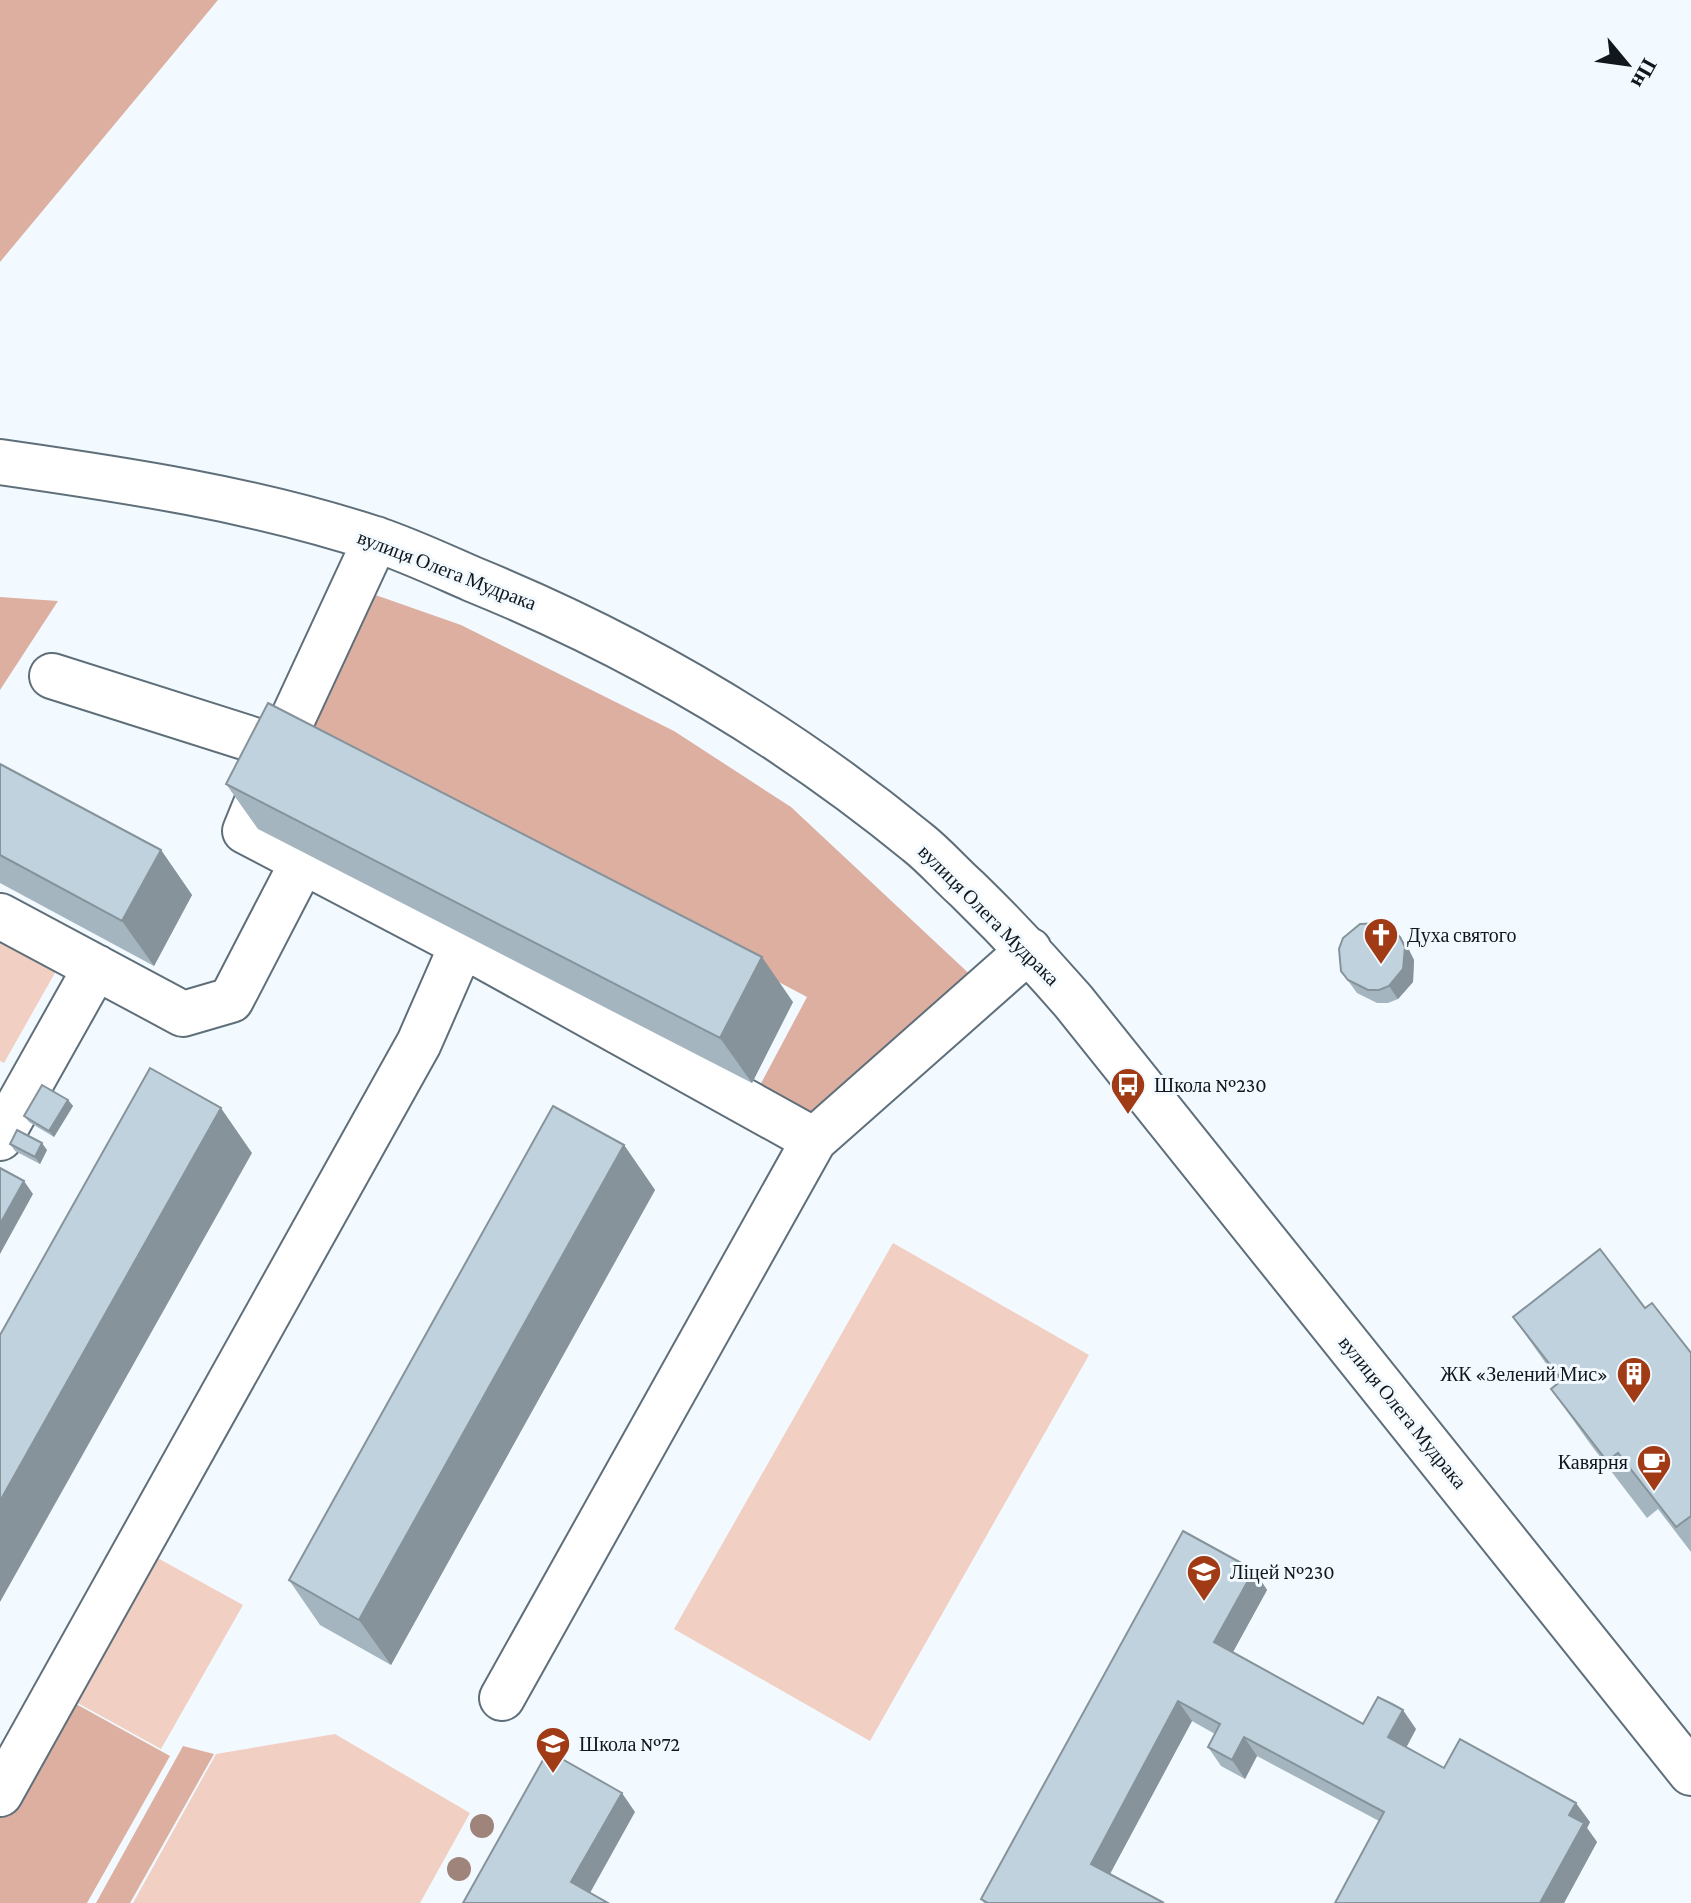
<svg xmlns="http://www.w3.org/2000/svg" width="1691" height="1903" viewBox="0 0 1691 1903" font-family="'Crimson Pro',serif">
<style>
.green{fill:#f2cfc3}
.forest{fill:#dcafa1}
.lines{fill:none;stroke-linecap:round;stroke-linejoin:round}
.minor-casing{stroke:#5f6f7a;stroke-width:48}
.minor{stroke:#fff;stroke-width:44}
.tree{fill:#9f847c}
.wall{fill:#a4b5bf}
.shaded-wall{fill:#86939b}
.building{fill:#bfd2de;stroke:#86939b;stroke-width:2}
.labels{text-anchor:middle;stroke-width:6;stroke-linejoin:round;paint-order:stroke}
.street-label{font-size:20px;fill:#11171c;stroke:#f2faff}
.poi-label{font-size:20px;fill:#11171c;stroke:#f2faff;text-anchor:start}
</style>
<rect width="100%" height="100%" fill="#f2faff"/>
<path class="green" d="M0 939 56 971 4 1063 0 1061Z
M893 1243 1089 1355 870 1741 674 1629Z
M154 1556 243 1605 161 1749 74 1701Z
M335 1734 470 1813 420 1903H133L216 1754Z"/>
<path class="forest" d="M0 0H218L0 262Z
M364 591 461 625 674 731 791 807 977 981 811 1129 757 1091 807 997 299 728Z
M0 597 58 601 0 690Z
M58 1694 170 1756 87 1903H0V1799Z
M183 1746 214 1754 130 1903H96Z"/>
<g class="lines">
<defs>
<path id="minor" d="M0 462C126 480 253 499 375 539 408 550 440 565 472 579 632 644 784 733 917 842 935 856 950 874 967 889 1004 925 1039 962 1073 1001L1691 1773
M376 539 279 748 245 831 470 949 814 1140
M52 676 279 748
M0 916 183 1014 231 1000 302 863
M0 1138 96 967
M502 1698 814 1140 1029 950
M0 1794 419 1043 454 963 470 949"/>
</defs>
<use href="#minor" class="minor-casing"/>
<use href="#minor" class="minor"/>
</g>
<g class="tree">
<circle cx="482" cy="1826" r="12"/>
<circle cx="459" cy="1869" r="12"/>
</g>
<path class="wall" d="M0 764 161 850 192 895 154 966 0 883Z
M226 784 793 1002 752 1083 258 829Z
M1409 950 1414 960 1413 982 1398 999 1388 1003H1377L1357 993 1341 971Z
M68 1100 73 1106 54 1137 29 1122 24 1116Z
M10 1144 47 1150 40 1164 15 1151Z
M624 1145 655 1190 391 1665 320 1625 289 1580Z
M1645 1308 1691 1353V1552L1658 1509 1647 1518 1591 1445 1551 1389 1559 1382 1513 1317Z
M1254 1570 1267 1590 1233 1652 1363 1724 1416 1729 1406 1748 1444 1768 1590 1822 1587 1828 1597 1842 1564 1903H1335L1379 1821 1257 1756 1245 1779 1221 1766 1208 1747 1215 1734 1192 1721 1110 1874 1164 1903H984L981 1899Z"/>
<path class="shaded-wall" d="M161 850 192 895 154 966 122 921Z
M1400 937 1409 950 1414 960 1413 982 1398 999 1389 986Z
M762 957 793 1002 752 1083 720 1038Z
M68 1100 73 1106 54 1137 49 1131Z
M221 1108 252 1153 0 1602V1501Z
M42 1143 47 1150 40 1164 35 1157Z
M624 1145 655 1190 391 1665 359 1620Z
M24 1181 33 1194 0 1254V1224Z
M1254 1570 1267 1590 1228 1661 1214 1642Z
M1178 1701 1192 1721 1105 1883 1091 1864Z
M1403 1710 1416 1729 1401 1757 1388 1737Z
M1244 1737 1257 1756 1245 1779 1232 1760Z
M622 1793 635 1812 585 1902 571 1882Z
M1576 1803 1590 1822 1587 1828 1597 1842 1564 1903H1540L1569 1815Z"/>
<path class="building" d="M268 703 762 957 720 1038 226 784Z
M0 764 161 850 122 921 0 855Z
M1382 923 1400 937 1405 947 1403 969 1389 986 1379 990H1368L1348 980 1341 971 1339 949 1343 938 1360 924Z
M150 1068 221 1108 0 1501V1335Z
M42 1085 68 1100 49 1131 24 1116Z
M553 1106 624 1145 359 1620 289 1580Z
M17 1130 42 1143 35 1157 10 1144Z
M0 1168 24 1181 0 1224Z
M1600 1249 1645 1308 1652 1303 1691 1353V1516L1676 1527 1618 1453 1607 1461 1551 1389 1562 1380 1513 1317Z
M1183 1531 1254 1570 1214 1642 1363 1724 1378 1697 1392 1704 1403 1710 1388 1737 1444 1768 1460 1739 1576 1803 1569 1815 1584 1823 1540 1903H1335L1384 1812 1244 1737 1232 1760 1208 1747 1220 1724 1178 1701 1091 1864 1164 1903H988L981 1899Z
M548 1751 622 1793 571 1882 608 1903H463Z"/>
<defs>
<symbol id="church-pin" viewBox="-11 -11 22 30"><path d="M0 17L-7.5 6A9.5 9.5 0 1 1 7.5 6Z" fill="#a13b15" stroke="#f2faff"/><path d="M-1.2-6h2.4v3.5h3.3v2.4h-3.3V6h-2.4V-.1h-3.3v-2.4h3.3Z" fill="#fff"/></symbol>
<symbol id="bus-pin" viewBox="-11 -11 22 30"><path d="M0 17L-7.5 6A9.5 9.5 0 1 1 7.5 6Z" fill="#a13b15" stroke="#f2faff"/><path d="M-5-6H5V4H4V6H2V4H-2V6H-4V4H-5ZM-3.5-4V0h7V-4ZM-3.5 1.2v1.5H-2V1.2ZM2 1.2v1.5H3.5V1.2Z" fill="#fff"/></symbol>
<symbol id="building-pin" viewBox="-11 -11 22 30"><path d="M0 17L-7.5 6A9.5 9.5 0 1 1 7.5 6Z" fill="#a13b15" stroke="#f2faff"/><path d="M-4-6H4V6H1V3H-1V6H-4ZM-2.5-4.3h1.7v1.8h-1.7ZM.8-4.3h1.7v1.8H.8ZM-2.5-1h1.7V.8h-1.7ZM.8-1h1.7V.8H.8Z" fill="#fff"/></symbol>
<symbol id="cafe-pin" viewBox="-11 -11 22 30"><path d="M0 17L-7.5 6A9.5 9.5 0 1 1 7.5 6Z" fill="#a13b15" stroke="#f2faff"/><path d="M-5.5-4.5H6V0H3Q3 3.5 0 3.5H-2.5Q-5.5 3.5-5.5 0ZM3-3.2v2h1.7v-2ZM-6 4.5H4V6H-6Z" fill="#fff"/></symbol>
<symbol id="school-pin" viewBox="-11 -11 22 30"><path d="M0 17L-7.5 6A9.5 9.5 0 1 1 7.5 6Z" fill="#a13b15" stroke="#f2faff"/><path d="M0-5L7-2L0 1L-7-2ZM-4 1L0 2.5L4 1V4Q0 6-4 4Z" fill="#fff"/></symbol>
</defs>
<g fill-rule="evenodd">
<use href="#church-pin" x="1361" y="915" width="40" height="54"/>
<use href="#bus-pin" x="1108" y="1065" width="40" height="54"/>
<use href="#building-pin" x="1614" y="1354" width="40" height="54"/>
<use href="#cafe-pin" x="1634" y="1442" width="40" height="54"/>
<use href="#school-pin" x="1184" y="1552" width="40" height="54"/>
<use href="#school-pin" x="533" y="1724" width="40" height="54"/>
</g>
<g class="labels">
<g class="street-label">
<text transform="translate(447 570) rotate(21)" y="7">вулиця Олега Мудрака</text>
<text transform="translate(989 915) rotate(45)" y="7">вулиця Олега Мудрака</text>
<text transform="translate(1403 1412) rotate(51)" y="7">вулиця Олега Мудрака</text>
</g>
<g class="poi-label">
<text x="1407" y="942">Духа святого</text>
<text x="1154" y="1092">Школа №230</text>
<text x="1608" y="1381" text-anchor="end">ЖК «Зелений Мис»</text>
<text x="1628" y="1469" text-anchor="end">Кавярня</text>
<text x="1230" y="1579">Ліцей №230</text>
<text x="579" y="1751">Школа №72</text>
</g>
</g>
<g transform="translate(1627 64) rotate(119)" stroke="#f2faff" stroke-width="6" paint-order="stroke">
<path d="M0-6L14 30L0 20L-14 30Z" fill="#11171c"/>
<text y="-12" font-size="22" font-weight="bold" text-anchor="middle" fill="#11171c">Пн</text>
</g>
</svg>
